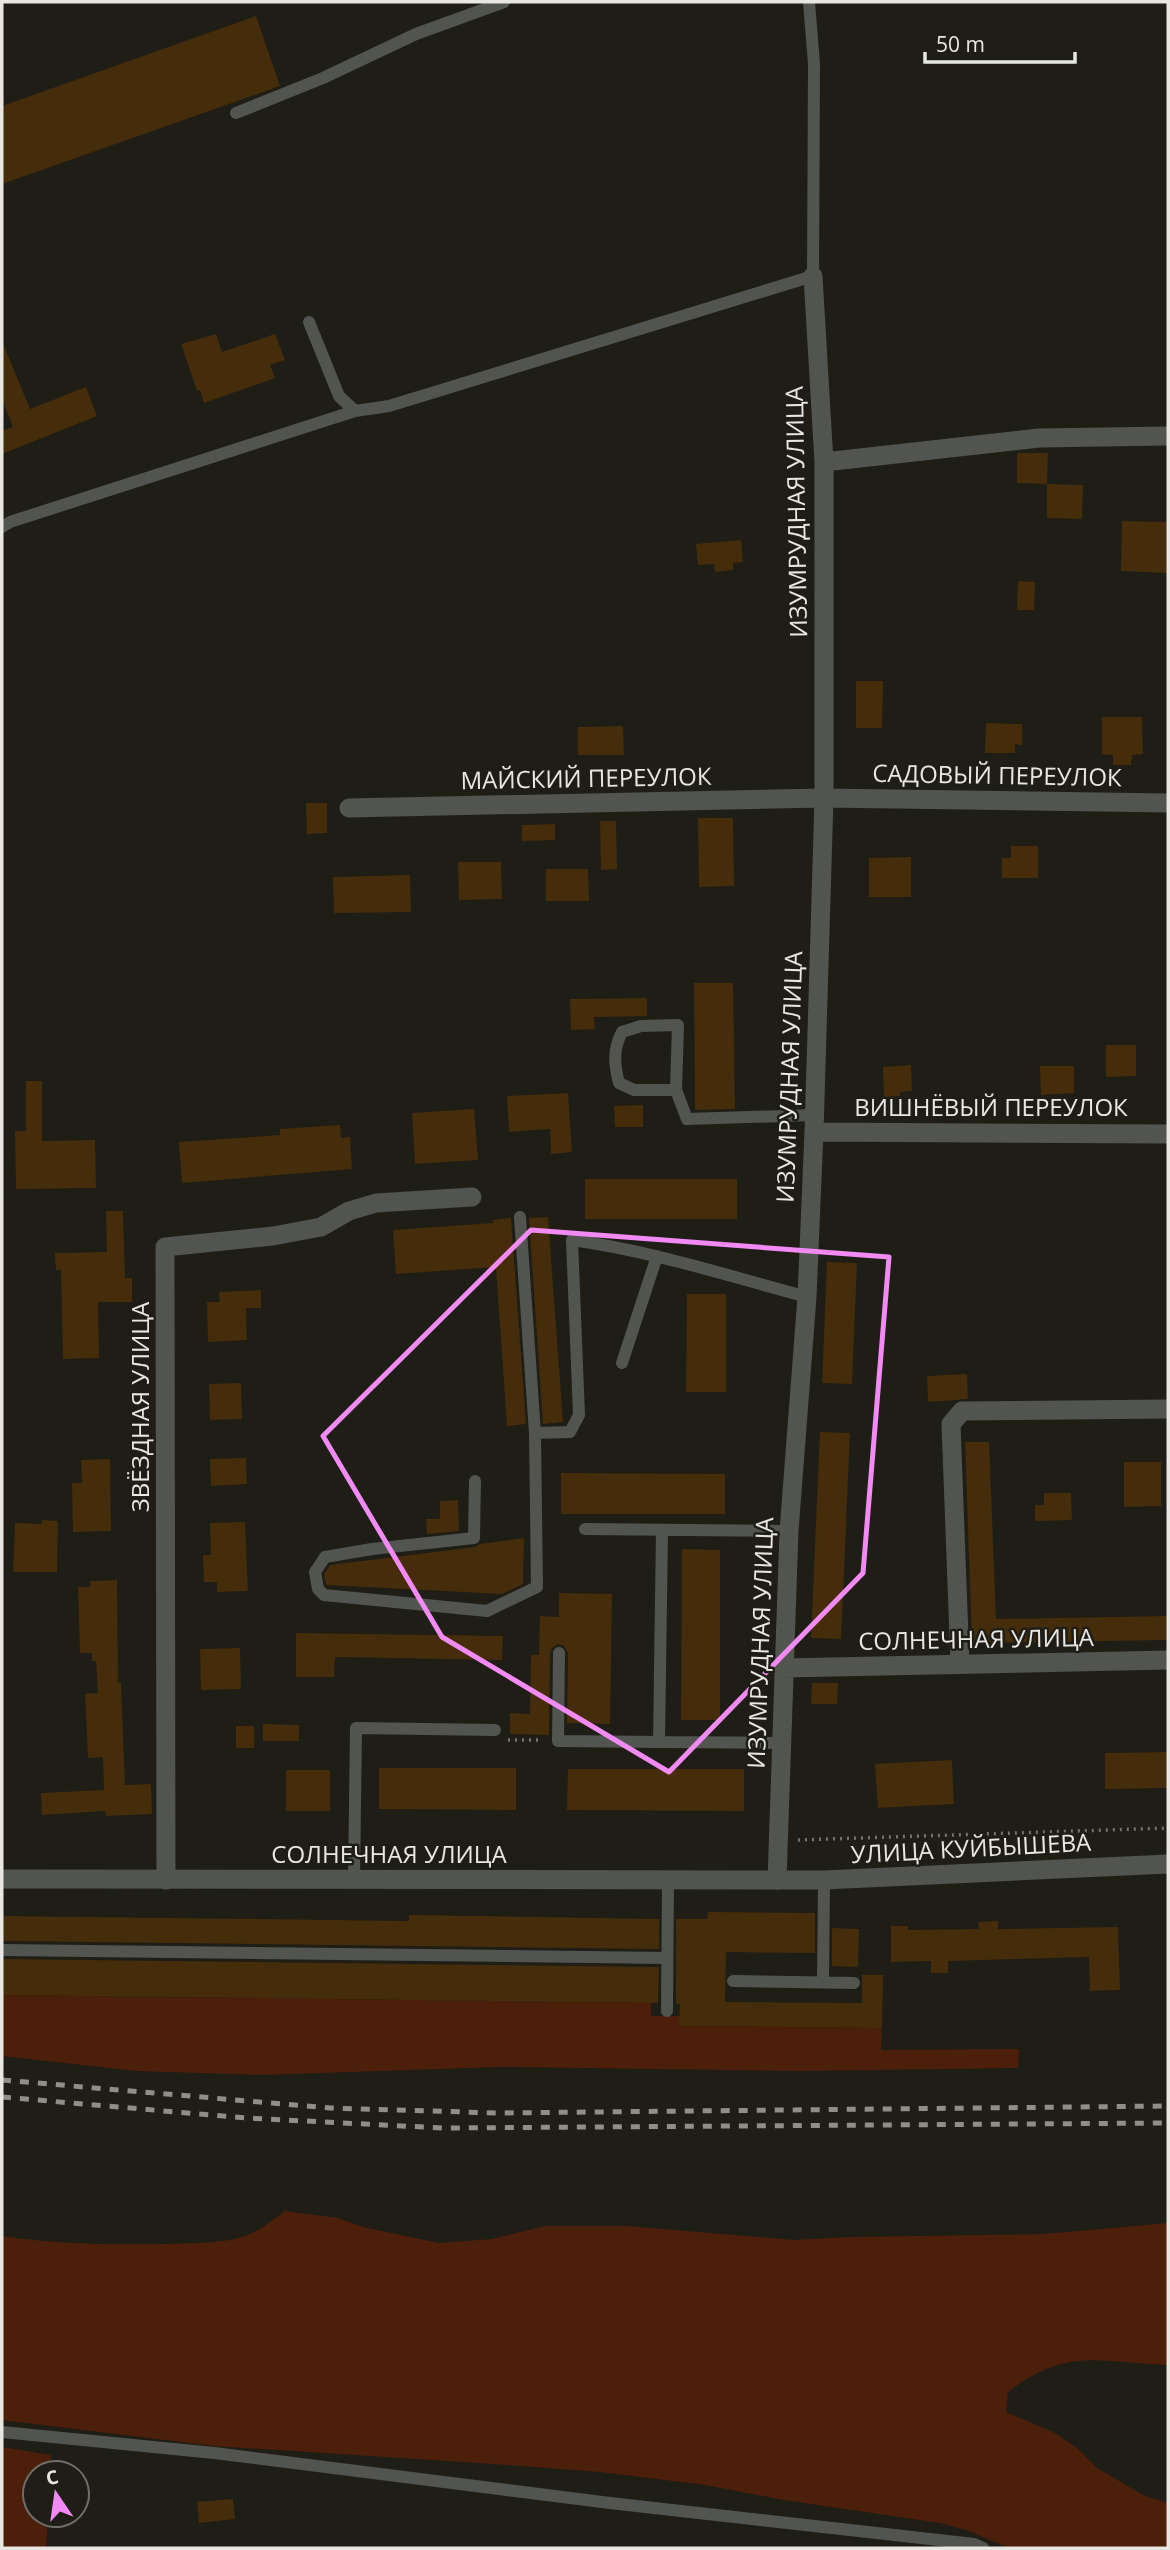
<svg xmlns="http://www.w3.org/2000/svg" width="1170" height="2550" viewBox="0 0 1170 2550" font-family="'Open Sans',sans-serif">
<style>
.green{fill:#4b1f09}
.building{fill:#452c0a}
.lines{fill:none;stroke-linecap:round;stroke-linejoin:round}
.path{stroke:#73726c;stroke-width:3.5;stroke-dasharray:2 5;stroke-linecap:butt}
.service{stroke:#525450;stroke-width:12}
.minor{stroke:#525450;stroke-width:19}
.tertiary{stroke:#525450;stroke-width:19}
.rail{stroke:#8f8e88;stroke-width:5;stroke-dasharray:9 9;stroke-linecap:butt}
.marked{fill:none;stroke:#f28af3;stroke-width:5;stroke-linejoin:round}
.labels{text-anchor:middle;stroke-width:5;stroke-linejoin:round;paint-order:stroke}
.street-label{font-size:24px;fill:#e8e7e2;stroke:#1e1d16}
</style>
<rect width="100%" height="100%" fill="#1e1d16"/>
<path class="green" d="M2 1995 651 2003V2016H680V2026L882 2028 881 2050 1019 2049 1018 2068 801 2071 499 2067 261 2075 136 2071 2 2056Z
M285 2211 338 2218 363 2227 439 2243 492 2239 545 2226H626L794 2240 846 2237 1044 2234 1168 2223V2365C1100 2363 1068 2346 1008 2392L1006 2412 1055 2433 1077 2448 1097 2468 1145 2496 1168 2503V2548H1009L966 2530 940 2523 784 2500 705 2485 600 2472 494 2464 214 2446 2 2420V2236C55 2244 109 2245 163 2244 187 2243 215 2244 239 2238 257 2233 270 2222 285 2211Z
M2 2447 51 2455 50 2473H35V2515H48L46 2548H2Z"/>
<path class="building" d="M256 16 280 86 2 184V106Z
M216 334 222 352 275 334 285 360 270 365 275 378 204 403 200 390 197 391 181 344Z
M2 341 30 409 86 387 97 416 2 454V431L13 427 2 399Z
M1017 453H1048L1047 484 1017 483Z
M1047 484 1083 485 1082 519 1047 518Z
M1122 521 1168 522V573L1121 571Z
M741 540 743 562 733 563V570L715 572 714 564 698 565 696 544Z
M1018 581 1035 582 1034 610H1017Z
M856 681H883L882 728H856Z
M1102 717H1142L1143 754 1132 755 1131 765H1113V755L1102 754Z
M986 723 1022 724V745L1015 744V753H985Z
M623 726 624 755H578V727Z
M306 803H327V833L307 834Z
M698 818H733L734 886 699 887Z
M600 821H616L617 869 601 870Z
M555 824V840L522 841V825Z
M1011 846H1038V878H1002V858H1011Z
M911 857V897H869V858Z
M458 862H501L502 899 459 900Z
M546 869H588L589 901H546Z
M410 875 411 912 334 913 333 877Z
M694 983H733L735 1109 695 1110Z
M647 998V1016L594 1017 595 1029 571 1030 570 999Z
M1106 1045H1136V1076L1106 1077Z
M911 1065 912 1091 900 1092V1096L884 1097 883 1067Z
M1040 1066H1074V1093L1041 1095Z
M26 1081H42V1141L95 1140 96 1188 16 1189 15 1131H26Z
M568 1093 572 1152 551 1154 550 1129 509 1132 507 1096Z
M643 1105V1127H615L614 1106Z
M474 1109 478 1160 415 1164 412 1113Z
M340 1125 341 1138 350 1137 352 1169 182 1183 179 1142 280 1135V1129Z
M585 1179H737V1219H585Z
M106 1211H123L125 1278H132V1302H98L99 1358 63 1359 61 1270H56L55 1253 107 1252Z
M548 1217 563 1422 543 1424 529 1218Z
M511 1218 526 1424 507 1426 496 1267 396 1274 393 1230 493 1223V1220Z
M827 1262 857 1263 852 1384 822 1383Z
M261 1290V1308H246L247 1340 208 1342 207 1302H220L219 1292Z
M687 1294H726V1392H686Z
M967 1374 968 1399 928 1402 927 1376Z
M241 1383 242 1419 210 1420 209 1384Z
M820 1432 850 1433 841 1639 811 1638Z
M965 1442H989L996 1619 1168 1616V1640L972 1643Z
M246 1458 247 1484 211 1486 210 1459Z
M110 1459 111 1531 73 1532 72 1483H82L81 1460Z
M1124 1462H1161V1506L1124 1507Z
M561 1473 725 1474V1514H561Z
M1044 1493H1071L1072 1520 1035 1521V1505H1044Z
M458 1500 459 1531 427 1534 426 1519H440V1501Z
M42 1520 58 1521 57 1572H13L15 1523 42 1524Z
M245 1522 248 1591 217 1592V1582H204L203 1555H211L210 1523Z
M524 1538 523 1584 502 1594 326 1585 324 1574 330 1565 475 1547 480 1544Z
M682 1549 720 1550V1720H681Z
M117 1580 118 1683 121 1682 125 1785 151 1784 152 1814 106 1816 105 1811 42 1815 41 1793 104 1790 103 1757 88 1758 85 1694 98 1693 96 1661H92V1653H80L78 1587H90V1581Z
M559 1593 612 1594 610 1724 567 1723 568 1653 564 1646 558 1644 552 1648 550 1653 549 1735 510 1734V1713L530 1714 531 1655H539L540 1616 559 1617Z
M296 1633 503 1636 502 1660 335 1657 334 1677H296Z
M240 1648 241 1689 201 1690 200 1649Z
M812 1683H838L837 1704H811Z
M263 1724 299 1725V1741H263Z
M236 1726H254V1748H236Z
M1168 1752V1788L1105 1789V1753Z
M952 1760 954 1804 878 1808 875 1764Z
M379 1768H516V1810L379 1809Z
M568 1769H744V1811L567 1810Z
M286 1770H330V1811H286Z
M708 1912 815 1913V1953L726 1952 725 2002 862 2003V1975H883L882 2028 679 2026 680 2004H676V1919H707Z
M409 1915 659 1919V1949L2 1941V1916L409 1921Z
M998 1921V1929L1118 1927 1120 1990 1090 1991 1089 1957 948 1961V1973H931V1961L891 1962V1926H908V1930L979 1929 978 1922Z
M832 1928 859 1929 858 1967 832 1966Z
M2 1959 659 1967 658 2003 2 1995Z
M233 2499 235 2519 199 2523 197 2502Z"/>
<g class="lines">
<path class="path" d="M508 1740H542
M798 1840 1168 1828"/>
<path class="service" d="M236 113 323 78 416 34 504 2
M309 322 339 396 355 411 389 406 813 276 814 64 809 2
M2 527 10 522 355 411
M676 1090H634L619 1083C614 1064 613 1049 622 1032L641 1026 678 1025 676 1090 687 1119 814 1115
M622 1363 657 1256
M535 1433 570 1432 579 1415 572 1240C652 1251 729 1276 807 1297
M475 1481 474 1538 372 1549 325 1557 315 1572 318 1589 324 1595 487 1611 537 1587 535 1433 520 1217
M585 1529 789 1531
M662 1530 659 1742 782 1743
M559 1653 558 1741 659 1742
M354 1880 356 1728 495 1730
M2 1950 667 1958
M733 1981 854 1983
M823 1982 824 1880
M667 2011 668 1879
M2 2432 214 2453 610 2503 974 2544 983 2548"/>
<path class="minor" d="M824 462 1039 438 1168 436
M349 808 824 798 1168 803
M814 1132 1168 1134
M960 1664 951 1424 962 1411 1168 1409
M784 1668 1168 1660
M166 1880 165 1247 273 1236 321 1227 349 1211 376 1203 472 1197
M777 1880 789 1531 807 1297 814 1132 824 798V462L813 276"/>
<path class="tertiary" d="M2 1879 824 1880 1168 1864"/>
<path class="rail" d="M2 2080 330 2108 498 2113 1168 2106
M2 2097 246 2118 442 2128 1168 2123"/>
</g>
<path class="marked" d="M531 1230 889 1257 863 1573 669 1772 442 1637 323 1436Z"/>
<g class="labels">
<g class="street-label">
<text transform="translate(797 512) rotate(-91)" y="8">ИЗУМРУДНАЯ УЛИЦА</text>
<text transform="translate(997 776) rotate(1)" y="8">САДОВЫЙ ПЕРЕУЛОК</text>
<text transform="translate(586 779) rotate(-1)" y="8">МАЙСКИЙ ПЕРЕУЛОК</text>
<text transform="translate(790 1077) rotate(-88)" y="8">ИЗУМРУДНАЯ УЛИЦА</text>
<text x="991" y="1116">ВИШНЁВЫЙ ПЕРЕУЛОК</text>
<text transform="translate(141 1407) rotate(-90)" y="8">ЗВЁЗДНАЯ УЛИЦА</text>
<text transform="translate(976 1640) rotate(-1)" y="8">СОЛНЕЧНАЯ УЛИЦА</text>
<text transform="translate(761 1643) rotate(-88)" y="8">ИЗУМРУДНАЯ УЛИЦА</text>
<text transform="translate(971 1849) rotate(-3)" y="8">УЛИЦА КУЙБЫШЕВА</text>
<text x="389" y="1863">СОЛНЕЧНАЯ УЛИЦА</text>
</g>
</g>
<rect width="1170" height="2550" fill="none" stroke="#e8e7e2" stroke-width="7"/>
<g transform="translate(56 2494) rotate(347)"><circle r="33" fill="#1e1d16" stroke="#6f6e68" stroke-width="2"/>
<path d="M0-5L12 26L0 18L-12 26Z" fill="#f28af3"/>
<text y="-10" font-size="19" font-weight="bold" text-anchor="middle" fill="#e8e7e2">С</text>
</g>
<path d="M925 52v10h150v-10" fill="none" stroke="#e8e7e2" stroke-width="3.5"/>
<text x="936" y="52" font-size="21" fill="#e8e7e2" stroke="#1e1d16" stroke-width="5" paint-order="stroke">50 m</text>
</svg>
